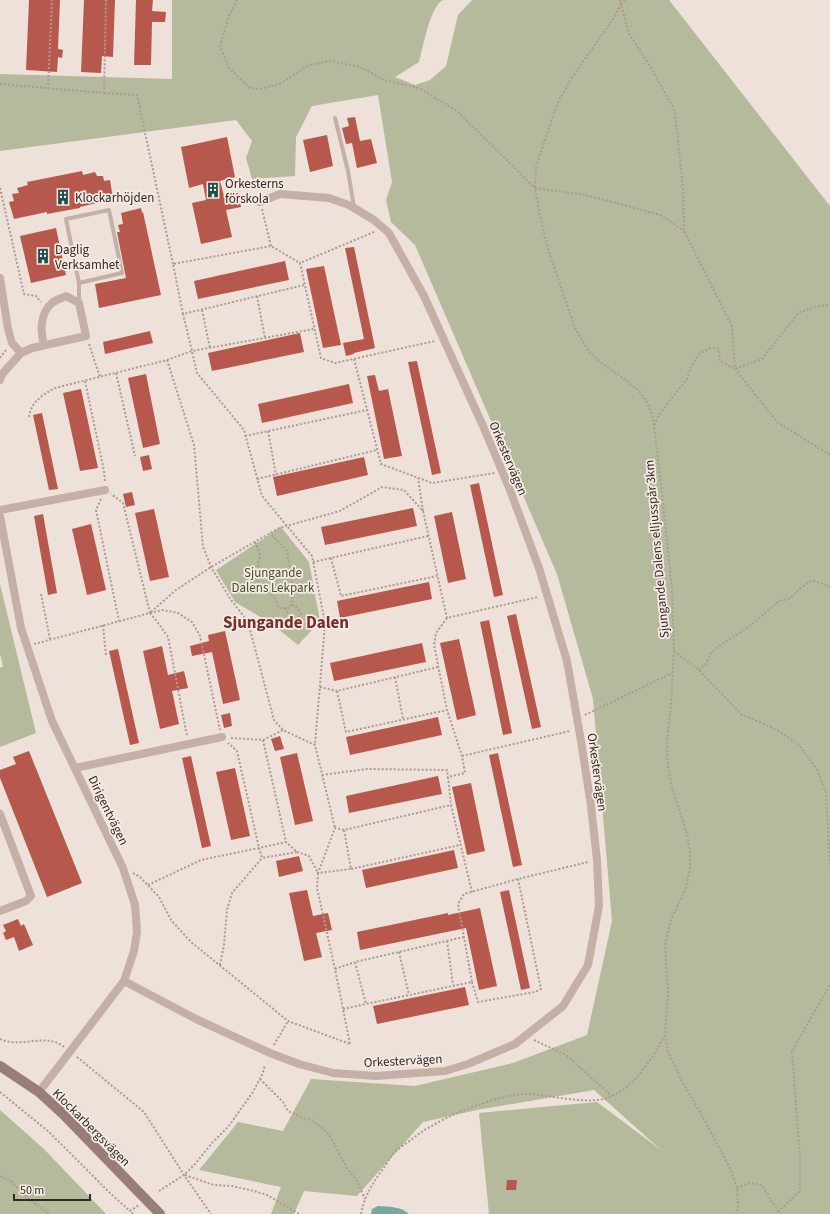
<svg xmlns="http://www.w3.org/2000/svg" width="830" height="1214" viewBox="0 0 830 1214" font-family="'Source Sans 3',sans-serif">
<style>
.green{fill:#b4ba9b}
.water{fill:#7ba7a3}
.building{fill:#b7584d}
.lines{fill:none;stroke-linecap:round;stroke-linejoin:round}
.path{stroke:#af9a91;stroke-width:2;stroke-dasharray:2 2;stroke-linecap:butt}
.service{stroke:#c4b0a6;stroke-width:4}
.minor{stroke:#c4b0a6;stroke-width:8}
.secondary{stroke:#977f78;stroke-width:10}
.labels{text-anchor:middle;stroke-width:3.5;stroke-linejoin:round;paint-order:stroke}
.poi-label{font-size:13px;fill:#312826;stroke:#f6ebe4;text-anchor:start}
.street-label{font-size:13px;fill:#312826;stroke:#f6ebe4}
.park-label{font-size:13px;fill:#454c2d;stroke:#f6ebe4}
.district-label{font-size:17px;font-weight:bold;fill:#763029;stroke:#f6ebe4}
</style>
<rect width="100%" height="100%" fill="#ede1d9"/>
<path class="green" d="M172 0H443C430 6 423 48 419 62L395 77 415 85 430 80 446 66 458 15 472 0H669L830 206V1214H489L479 1113 597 1102 661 1150 594 1090 477 1110 423 1122 357 1196 304 1191 294 1214H271L281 1187 199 1170 238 1122 283 1131 311 1079 415 1086 513 1063 587 1035 612 921 593 699 557 574 415 245 391 222 386 200 392 182 378 95 312 106 296 137 295 176 252 179 246 158 252 141 236 120 0 151V74L172 79Z
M281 527 309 562 320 621 298 645 272 624 235 602 216 570Z
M0 584 36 733 0 747V668L3 666 0 654Z
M0 1110 44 1149 106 1214H0Z"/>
<path class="water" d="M378 1206C389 1207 401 1206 409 1214H371L372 1209Z"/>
<path class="building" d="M29 0H60L58 49 63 50 62 58 58 57 57 72 26 70Z
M84 0H115L113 57 102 56 101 73 81 72Z
M136 0H153L152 11 166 12 165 22H152L151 65H134Z
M355 117 360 141 371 139 377 163 357 168 352 143 346 144 342 128 349 126 347 118Z
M327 135 333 166 310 172 303 140Z
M227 137 235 177 220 181 224 196 238 193 241 207 226 210 232 237 201 244 192 203 206 200 203 184 189 188 181 147Z
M82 171 83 175 95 172 97 176H103L104 181 110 180 113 199 80 207V208L47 214V212L14 219 9 202 14 201 12 194 19 193 17 188 28 185 27 182Z
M141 208 142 213 143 212 161 295 99 308 95 284 126 278 117 232H120L118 225 123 224 121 213Z
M56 228 66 275 31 283 20 236Z
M354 247 375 348 354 353V354L346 356 343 343 364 339 345 248Z
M285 261 289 280 198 299 194 281Z
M324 266 341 345 323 348 306 269Z
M150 331 153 343 105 354 103 342Z
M300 333 304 352 212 371 208 353Z
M417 361 441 473 432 475 408 362Z
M146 374 160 444 143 448 128 378Z
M375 375 379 391 388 389 402 456 384 459 367 376Z
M349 384 353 403 262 423 258 404Z
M81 389 98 468 80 471 63 393Z
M42 413 58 489 49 490 33 415Z
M149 455 152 469 143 471 140 457Z
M364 457 368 475 277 496 273 477Z
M479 483 503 595 494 597 470 485Z
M132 492 135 505 126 507 123 494Z
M413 508 417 526 325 545 321 527Z
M154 509 169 577 150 581 135 513Z
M452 512 466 579 448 583 434 516Z
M43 514 57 593 48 595 34 516Z
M91 524 106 590 87 595 72 529Z
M429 582 432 599 340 618 337 601Z
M516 614 541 727 532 729 507 616Z
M489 620 512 733 503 735 480 622Z
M225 631 240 700 223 704 212 652 192 656 190 646 209 641 208 635Z
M459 639 476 715 457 720 440 643Z
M422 643 426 662 334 681 330 663Z
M162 646 168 675 184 671 188 688 172 691 179 724 160 729 143 651Z
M118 649 139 743 130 745 109 651Z
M230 713 232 726 224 728 221 715Z
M438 717 442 735 350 755 346 737Z
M280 736 284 749 275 751 271 739Z
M29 751 82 883 47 897 0 778V770L16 764 13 757Z
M297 753 313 821 295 825 280 757Z
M498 753 522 865 513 867 489 755Z
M191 756 211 846 202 848 182 758Z
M235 768 250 836 231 840 216 772Z
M438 776 442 794 349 813 346 796Z
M471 783 485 851 467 855 452 787Z
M454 850 458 868 366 888 362 870Z
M299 856 303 871 279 877 276 861Z
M307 890 313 916 328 913 332 930 316 933 322 957 304 961 289 893Z
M509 890 530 988 521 990 500 892Z
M480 908 497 986 479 990 466 928 360 950 357 932 448 913V915Z
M18 919 21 926 24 924 33 945 19 951 14 937 6 940 3 933 6 931 3 925Z
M465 987 469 1005 377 1024 373 1006Z
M507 1180H517L516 1190H506Z"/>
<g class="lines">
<path class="path" d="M237 0 229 16 220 46 229 68 250 88 261 89 282 83 309 65 331 61 360 67 384 80 419 88 457 111 535 188
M620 0 621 4 615 16 571 79 557 104 536 167 535 188 540 216 548 249 575 328 589 352 604 365 623 378 639 391 648 404 653 418 661 484 672 590 674 651 671 705 667 739V761L672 787 687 834 690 853V867L686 888 671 920 665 945 668 993 665 1034 668 1052 683 1083 699 1110 730 1168 737 1188 738 1208 736 1214
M625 0 621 4 629 34 650 66 675 111 683 190 684 231 732 326 735 369 777 422 830 455
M0 84 104 93 106 0
M48 89 52 0
M104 93 137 95 173 264
M0 188 24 294 36 296 41 302
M535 188 585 195 661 215 684 231
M262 209 271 246
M374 232 300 263 321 358 335 363 435 341
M304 285 183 314 192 351 314 329
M257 296 265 338
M202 310 210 348
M183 314 173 264 271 246 300 263
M89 344 100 377
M0 358 6 350
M354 359 381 464 432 483 495 473
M167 360 194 445 203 547 211 567 231 600 248 622 274 720 283 730
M116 373 135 456
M85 381 104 471 105 482
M29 417C31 402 42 395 55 388L167 360 192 351 197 373 244 430 262 496 312 556 325 623 315 745
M654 425 660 413 687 379 691 367 699 354 710 348H718L720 361 735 369 762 359 798 313 817 306 830 305
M268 431 276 475
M245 436 367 410
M257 479 377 450
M101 499 96 510 119 621
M423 511 447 618 538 597
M255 542 260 554 256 578 261 586 274 597 279 608H289C298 596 288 565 287 551L270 533
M331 558 341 596 437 576
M313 562 428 536
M41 594 50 639
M285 608 289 615 294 620 301 614 296 606 291 605
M151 612 176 590 211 567 279 528 340 511 382 487 404 490 423 511 418 478
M150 613 163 610 178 613 192 622 200 636 220 730
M150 613 159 624 168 637 187 736
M447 618 436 633 434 645 447 710 462 756 465 773 448 777 451 805
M103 625 106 656
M34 644 150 613 123 503 111 494
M674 651 699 670 741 714 777 730 799 745 817 769 826 793 830 865
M438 667 337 691 346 732 447 710
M699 670 706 664 711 653 723 643 746 629 779 601 788 599 794 595 799 589 811 581H815L830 587
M395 677 403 719
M320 687 337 691
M585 715 672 673
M231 738 263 740 286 842 259 848 262 858 297 852 286 842
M263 740 283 730 315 745 335 828
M462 756 570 731
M322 775 367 769 447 770 448 777
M344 830 335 828 318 873 351 869 344 830 451 805 472 892
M297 852 309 856 318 873 317 888 335 969 350 1044
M351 869 460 845
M133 873 140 877 159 897 171 920 191 942 288 1021 350 1044
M148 885 201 860 259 848 237 751 228 743
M464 937 355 962 366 1004 472 982 458 904 464 894 518 879 588 862
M447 941 453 985
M399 952 409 995
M220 965 224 945 227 910 232 893 262 858
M335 969 355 962
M472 982 478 1002 535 992 541 989 518 879
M343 1009 366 1004
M0 1039C21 1049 46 1032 64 1047
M534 1040 566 1055 612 1096
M274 1045 288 1021
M77 1057 144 1112 184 1175 211 1214
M260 1079 283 1102 288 1111 303 1118 312 1120 329 1134 347 1168 357 1181 365 1199
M0 1092 49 1132 111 1194 130 1211
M185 1175 214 1185 232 1186 254 1191 267 1195 299 1214
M0 1176 12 1182 27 1198 50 1214
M737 1188 749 1183 762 1185 780 1214
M159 1191 184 1175 195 1164 212 1143 228 1127 253 1092 262 1075 265 1065
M778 1212 800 1191V1157L792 1052 830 984
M133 1214 130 1211 139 1205
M361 1214C364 1198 371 1186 380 1173 385 1167 389 1159 394 1153 398 1149 404 1145 408 1142 431 1124 454 1113 481 1104 495 1099 510 1094 525 1094 549 1094 590 1107 612 1096 638 1084 651 1059 665 1035"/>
<path class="service" d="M335 118 348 171 354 207
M79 303V283L66 219 109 210 122 273 79 283"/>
<path class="minor" d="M0 278 8 329 12 343 21 353
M0 380 3 373 21 353 32 348 86 336 79 303 66 296C62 298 55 300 52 303 40 313 40 331 44 345
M0 510 105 490
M0 516 21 628 52 721 123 868 135 905 137 932 134 951 124 981 39 1092
M75 768 222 737
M0 814 31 896 26 901 0 911
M124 981 196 1019 270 1053 299 1064 333 1073 376 1076 445 1071 468 1064 515 1044 563 1006 588 965 599 906 597 860 591 806 581 741 567 661 539 568 510 490 483 426 424 296 389 233 374 220 349 205 329 198 280 194 260 202"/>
<path class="secondary" d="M0 1066 39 1092 63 1114 160 1214"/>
</g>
<defs>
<symbol id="building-bare" viewBox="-9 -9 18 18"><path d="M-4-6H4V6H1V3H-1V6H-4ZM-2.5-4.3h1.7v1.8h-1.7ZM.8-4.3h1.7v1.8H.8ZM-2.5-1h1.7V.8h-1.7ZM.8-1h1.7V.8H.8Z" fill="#214d4a" stroke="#f6ebe4" stroke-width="2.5" paint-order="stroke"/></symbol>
</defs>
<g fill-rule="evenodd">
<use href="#building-bare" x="202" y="179" width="22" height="22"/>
<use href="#building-bare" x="52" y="186" width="22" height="22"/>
<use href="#building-bare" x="32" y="245" width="22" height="22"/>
</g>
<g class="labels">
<g class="poi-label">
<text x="225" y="188">Orkesterns<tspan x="225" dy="15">förskola</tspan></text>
<text x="75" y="202">Klockarhöjden</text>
<text x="55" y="254">Daglig<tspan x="55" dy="15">Verksamhet</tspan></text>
</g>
<g class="street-label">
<text transform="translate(509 458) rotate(67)" y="5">Orkestervägen</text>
<text transform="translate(656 549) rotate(-95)" y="5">Sjungande Dalens elljusspår 3km</text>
<text transform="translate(598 772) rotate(82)" y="5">Orkestervägen</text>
<text transform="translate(109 810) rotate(64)" y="5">Dirigentvägen</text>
<text transform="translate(403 1060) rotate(-3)" y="5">Orkestervägen</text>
<text transform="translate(92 1127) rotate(45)" y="5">Klockarbergsvägen</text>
</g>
<g class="park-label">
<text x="273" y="577">Sjungande<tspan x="273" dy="15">Dalens Lekpark</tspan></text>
</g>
<g class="district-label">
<text x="286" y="628">Sjungande Dalen</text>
</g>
</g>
<path d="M14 1194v6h76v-6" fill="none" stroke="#312826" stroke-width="2"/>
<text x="20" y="1194" font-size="12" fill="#312826" stroke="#f6ebe4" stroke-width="3" paint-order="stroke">50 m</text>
</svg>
